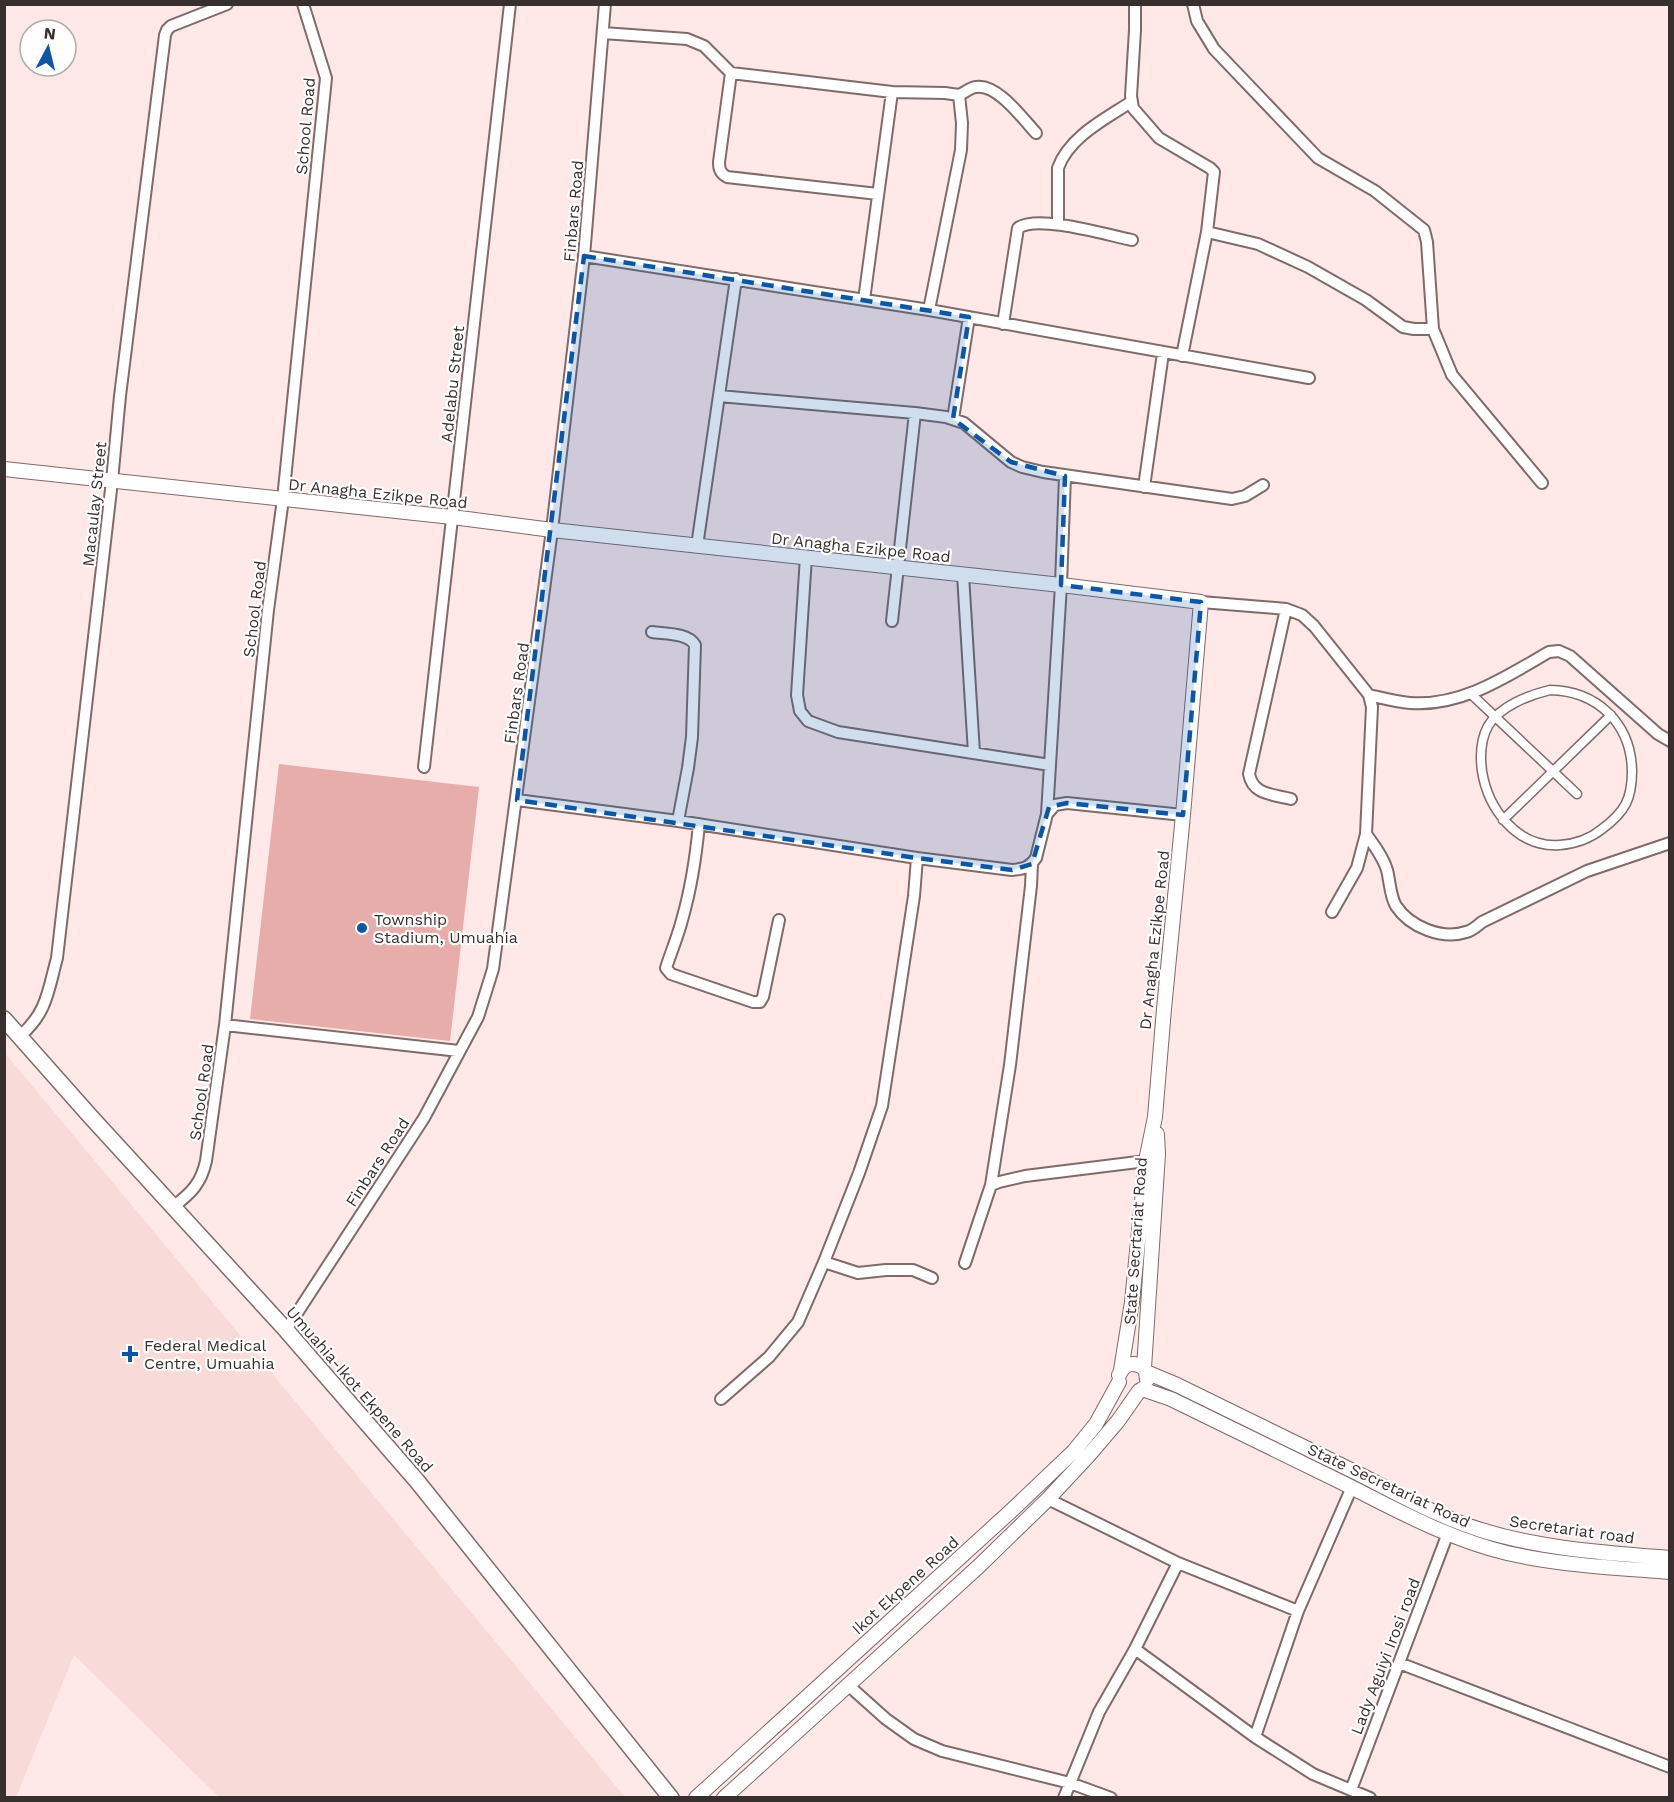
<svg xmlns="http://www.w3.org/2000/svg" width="1674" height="1802" viewBox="0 0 1674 1802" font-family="'Work Sans',sans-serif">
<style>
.built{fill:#f8dad9}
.green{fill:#e6adab}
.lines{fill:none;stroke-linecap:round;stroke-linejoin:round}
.pedestrian-casing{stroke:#7e6b6a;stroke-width:11}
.minor-casing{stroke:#7e6b6a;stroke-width:14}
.tertiary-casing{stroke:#7e6b6a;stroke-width:16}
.secondary-casing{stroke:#7e6b6a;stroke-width:18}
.pedestrian{stroke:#fff;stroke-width:8}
.minor{stroke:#fff;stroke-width:10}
.tertiary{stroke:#fff;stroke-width:14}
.secondary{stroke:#fff;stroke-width:15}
.marked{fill:#0d56a6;fill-opacity:0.2;stroke:#0d56a6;stroke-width:4.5;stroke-dasharray:12 8;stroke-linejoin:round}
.poi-dot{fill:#0d56a6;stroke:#fff;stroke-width:2}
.labels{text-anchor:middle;stroke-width:4.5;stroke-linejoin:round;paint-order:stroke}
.street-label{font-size:16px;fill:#38302f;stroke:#fff}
.poi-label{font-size:16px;fill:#38302f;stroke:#fff;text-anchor:start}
</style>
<rect width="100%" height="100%" fill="#ffe8e8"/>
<path class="built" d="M5 1053 625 1797H219L74 1655 16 1797H5Z"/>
<path class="green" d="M279 764 479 787 450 1041 250 1019Z"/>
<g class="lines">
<defs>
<path id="pedestrian" d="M1550 690C1597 691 1631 723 1632 771 1632 799 1625 812 1602 829 1591 838 1575 844 1560 845 1517 848 1488 809 1482 771 1480 756 1481 739 1488 726 1500 706 1529 695 1550 690Z
M1470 693 1577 794
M1503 820 1611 715"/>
<path id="minor" d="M1135 4V30L1131 96 1133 108 1159 138 1210 168 1214 172 1207 232 1182 356
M1193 4 1197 21 1214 49 1318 158 1375 191 1424 230 1427 242 1433 329 1452 375 1542 483
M603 33 687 39 704 46 731 73 892 92 945 93 959 95 962 123 961 150 929 310
M731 73 719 162C719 169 720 173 727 177L878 194
M959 95C964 93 971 87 976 87 997 83 1023 119 1036 133
M1058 224V168C1069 137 1105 119 1131 102
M1207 232 1258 244 1308 267 1366 300 1403 327 1414 329H1433
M584 256 929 310 1309 378
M864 300 892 92
M1003 324 1018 228C1038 214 1107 235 1132 240
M719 396 915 413 946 417 964 423 1011 462 1022 467 1043 472 1232 499 1245 496 1263 485
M953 419 969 317
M1144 487 1163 353
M697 546 736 279
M806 557 797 695 800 711 808 721 838 732 1050 765
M963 575 974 753
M1201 602 1275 608 1286 609 1302 615 1314 626 1369 695 1372 707 1366 834 1357 868 1332 912
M1286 609 1249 774C1253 795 1272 794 1291 799
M892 621 915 413
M652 632C666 634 688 633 695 645L692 737 688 768 678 821
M1369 695C1382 698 1397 702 1410 703 1462 707 1507 676 1549 652L1559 651 1570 656 1658 734 1670 741
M424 767 510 4
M517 800 678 821 917 858 1012 870C1023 869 1029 868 1036 858L1047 814 1055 805 1067 803 1183 815
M1047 814 1061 585 1065 476
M699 824C696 856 691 889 682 920 678 936 671 952 666 968L671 974 753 1002H760L763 997 779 920
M1366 834C1374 845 1383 857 1387 870 1390 882 1390 896 1396 906 1410 927 1442 940 1466 932 1472 931 1477 926 1482 922L1587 871 1670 843
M225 1025 459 1051
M20 1036C47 1013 48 991 57 958L112 481 120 396 165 35 167 30 171 26 227 4
M991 1185 1010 1065 1031 886 1032 864
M173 1207C191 1193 201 1184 206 1161L225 1025 268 610 283 499 326 78 303 4
M824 1262 858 1273 886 1270H913L932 1278
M965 1263 991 1185 999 1182 1025 1176 1146 1161
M286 1330 424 1118 478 1017 493 969 552 530 584 256 605 4
M721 1399 769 1357 798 1322 824 1262 859 1173 882 1106 914 896 917 858
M1048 1499 1178 1563
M1135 1649 1255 1737 1313 1774 1370 1798
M1399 1663 1670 1767
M848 1685 886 1719 914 1739 942 1751 1070 1783 1111 1798
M1255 1737 1298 1611 1352 1487
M1351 1790 1448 1533
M1064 1798 1099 1712 1135 1649 1178 1563 1298 1611"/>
<path id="tertiary" d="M4 469 452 517 552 530 1061 585 1201 602 1183 815 1164 1009 1155 1117 1146 1161 1132 1302 1121 1370
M1146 1372 1177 1385C1236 1414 1294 1442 1353 1471 1395 1492 1436 1516 1481 1530 1542 1549 1606 1553 1670 1558
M1119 1375C1124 1363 1134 1361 1144 1368
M1147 1380 1146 1372 1144 1368 1158 1154 1157 1134
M1142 1389 1171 1399C1229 1427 1286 1455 1343 1483 1396 1510 1449 1539 1507 1553 1560 1565 1615 1568 1670 1572
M696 1798 1011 1511 1074 1451 1096 1424 1119 1382
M724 1798 978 1567 1048 1499 1089 1455 1118 1421 1139 1391"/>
<path id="secondary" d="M4 1019 90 1116 286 1330 417 1481 671 1798"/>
</defs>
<use href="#pedestrian" class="pedestrian-casing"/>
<use href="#minor" class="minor-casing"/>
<use href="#tertiary" class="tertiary-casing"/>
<use href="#secondary" class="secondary-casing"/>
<use href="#pedestrian" class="pedestrian"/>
<use href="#minor" class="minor"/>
<use href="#tertiary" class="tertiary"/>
<use href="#secondary" class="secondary"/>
</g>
<path class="marked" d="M584 256 969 317 953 419 1011 462 1065 476 1061 585 1201 602 1183 815 1067 803 1049 807 1032 864 1012 870 917 858 517 800Z"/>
<g class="poi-dot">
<circle cx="362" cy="928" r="6"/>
<path d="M127 1345h6v6h6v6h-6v6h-6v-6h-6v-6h6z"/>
</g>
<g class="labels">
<g class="street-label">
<text transform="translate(305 126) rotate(-85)" y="6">School Road</text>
<text transform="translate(573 211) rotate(-85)" y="6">Finbars Road</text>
<text transform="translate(452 384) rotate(-84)" y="6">Adelabu Street</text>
<text transform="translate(378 493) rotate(6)" y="6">Dr Anagha Ezikpe Road</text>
<text transform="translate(94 504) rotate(-84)" y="6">Macaulay Street</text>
<text transform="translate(861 547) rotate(6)" y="6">Dr Anagha Ezikpe Road</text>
<text transform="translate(254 609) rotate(-83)" y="6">School Road</text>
<text transform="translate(516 693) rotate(-82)" y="6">Finbars Road</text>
<text transform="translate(1154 940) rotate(-84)" y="6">Dr Anagha Ezikpe Road</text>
<text transform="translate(201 1092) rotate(-82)" y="6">School Road</text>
<text transform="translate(377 1162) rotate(-57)" y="6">Finbars Road</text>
<text transform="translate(1135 1241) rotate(-86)" y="6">State Secrtariat Road</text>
<text transform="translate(360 1389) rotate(49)" y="6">Umuahia-Ikot Ekpene Road</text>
<text transform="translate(1389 1485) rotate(25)" y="6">State Secretariat Road</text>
<text transform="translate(1572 1529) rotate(8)" y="6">Secretariat road</text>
<text transform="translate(905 1585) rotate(-42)" y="6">Ikot Ekpene Road</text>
<text transform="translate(1385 1656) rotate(-69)" y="6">Lady Aguiyi Irosi road</text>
</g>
<g class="poi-label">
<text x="374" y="925">Township<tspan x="374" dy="18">Stadium, Umuahia</tspan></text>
<text x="144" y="1351">Federal Medical<tspan x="144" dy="18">Centre, Umuahia</tspan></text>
</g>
</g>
<rect width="1674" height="1802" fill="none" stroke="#38302f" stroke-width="12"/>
<g transform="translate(48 48) rotate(7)"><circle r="28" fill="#ffffff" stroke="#afacac" stroke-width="1.5"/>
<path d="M0-4.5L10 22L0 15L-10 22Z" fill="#0d56a6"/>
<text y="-9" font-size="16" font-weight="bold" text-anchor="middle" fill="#38302f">N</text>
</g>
</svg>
